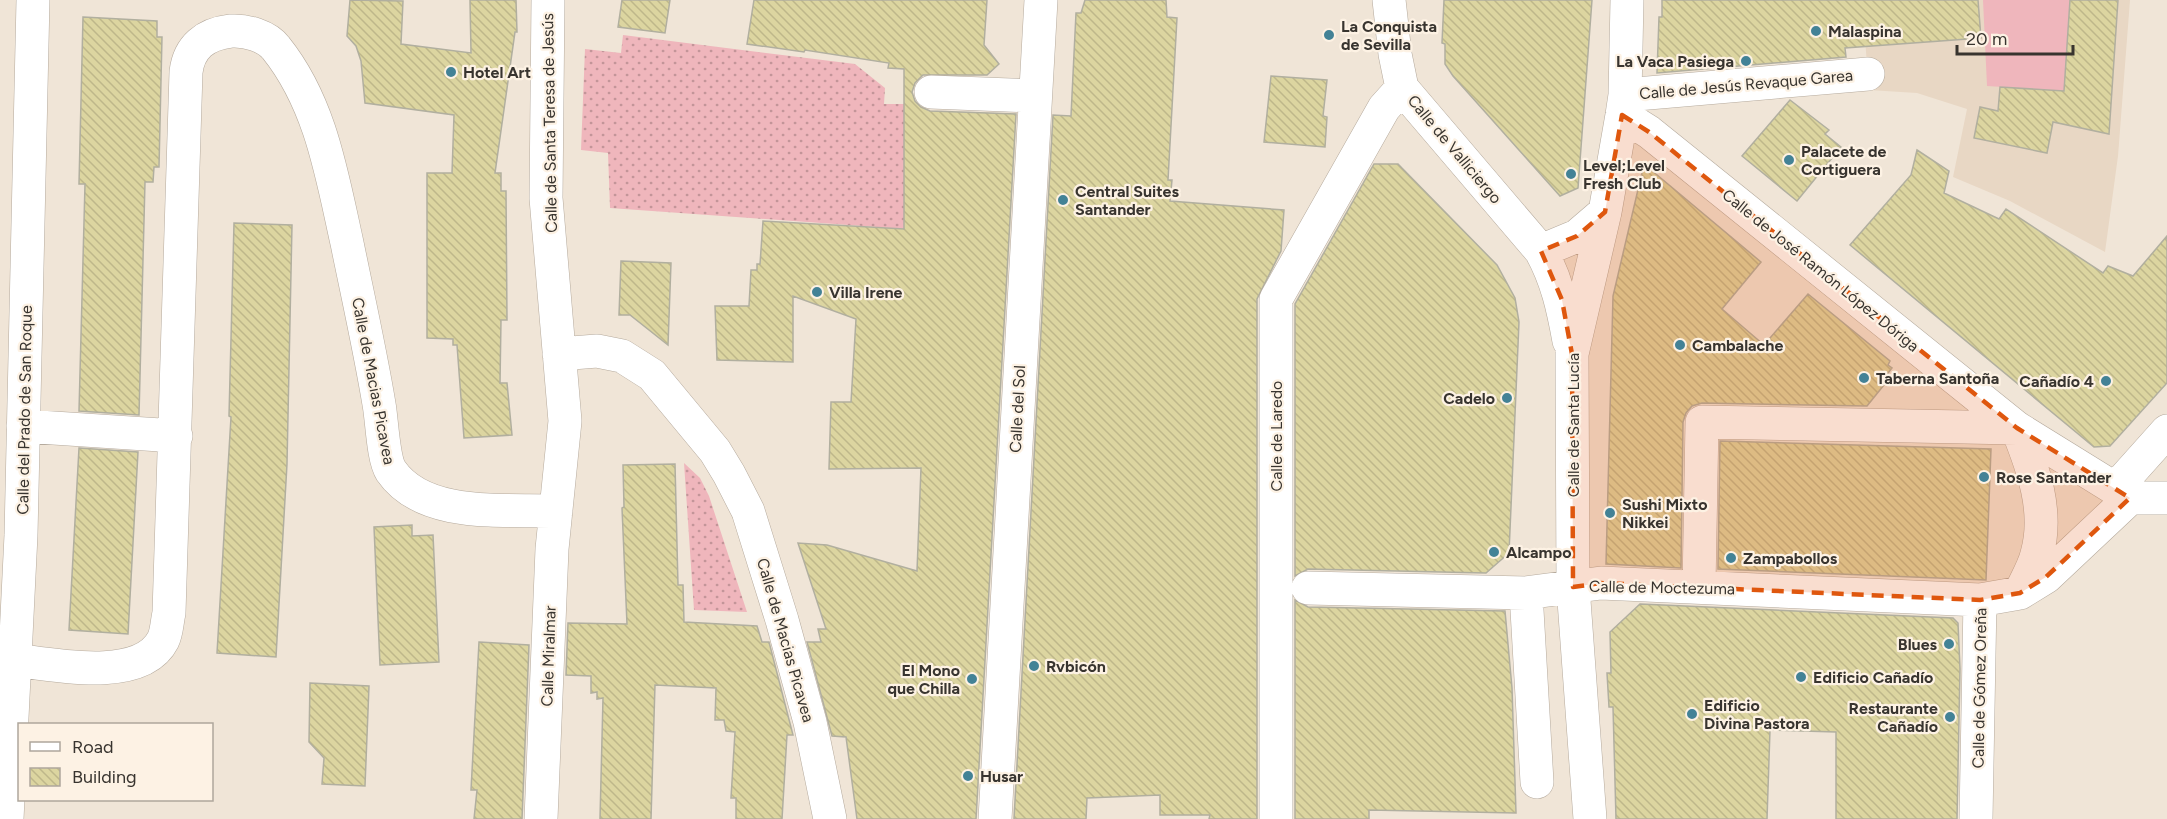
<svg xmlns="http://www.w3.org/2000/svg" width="2167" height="819" viewBox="0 0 2167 819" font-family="Figtree,sans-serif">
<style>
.built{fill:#e8d7c4}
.grass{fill:url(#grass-dots)}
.pitch{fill:#efb6bc}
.building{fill:url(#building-back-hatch);stroke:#b1af9f;stroke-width:1.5}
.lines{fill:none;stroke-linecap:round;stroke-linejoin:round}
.street-casing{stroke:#b5aa9d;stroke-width:34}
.street{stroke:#fff;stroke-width:33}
.marked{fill:#df570e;fill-opacity:0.2;stroke:#df570e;stroke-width:4.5;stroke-dasharray:12 8;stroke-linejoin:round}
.poi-dot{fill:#438296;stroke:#fdf2e4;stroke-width:2}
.labels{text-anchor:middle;stroke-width:4.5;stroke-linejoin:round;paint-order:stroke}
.poi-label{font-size:16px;font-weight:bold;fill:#38342f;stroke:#fdf2e4;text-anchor:start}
.street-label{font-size:16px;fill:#38342f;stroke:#fdf2e4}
</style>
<defs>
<pattern id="grass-dots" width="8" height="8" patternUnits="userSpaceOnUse" patternTransform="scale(1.5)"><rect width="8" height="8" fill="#efb6bc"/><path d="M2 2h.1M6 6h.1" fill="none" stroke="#c39599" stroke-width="1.8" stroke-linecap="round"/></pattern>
<pattern id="building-back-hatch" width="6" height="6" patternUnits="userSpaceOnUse" patternTransform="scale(1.5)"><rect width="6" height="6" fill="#dcd5a0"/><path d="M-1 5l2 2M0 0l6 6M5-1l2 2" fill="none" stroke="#beb78a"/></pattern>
</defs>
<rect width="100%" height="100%" fill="#f0e5d7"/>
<path class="built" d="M1862 0H2130L2118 156 2105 252 2010 201 1953 177 1967 109 1917 93 1869 90Z"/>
<path class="grass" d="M623 35 855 64 885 88 884 104H904V229L610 208 608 153 581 150 585 49 621 53Z
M684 463 700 478 709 496 747 612 694 610Z"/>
<path class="pitch" d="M1983 0H2070L2064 91 1987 86Z"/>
<path class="building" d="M350 0 403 1 401 44 471 53 470 0H516L517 32H515L495 173H501V191H506L507 320H501L500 383H507L512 435 464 438 457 345H453V339L427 338V173H452L454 115 365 103 361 61 356 46 347 36Z
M622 0H670L665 33 618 27Z
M754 0H987L984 45 999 64 987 75H923L915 83 912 92 915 101 921 107 930 111 1016 114 976 819H857L846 737 832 736 807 642H821L818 629H826L798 543 827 545 917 571 921 468 829 469 831 402H851L856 319 793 296V362L717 360 715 306H749L751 270H757V264H760L763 221 904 229V69L888 68 889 63 805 50 804 52 747 44Z
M1085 0H1166L1167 17 1177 18 1168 180H1172L1170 201 1284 210 1281 251 1257 299V819H1209L1210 815H1160V795L1087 798 1086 819H1014L1053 115 1071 116 1076 13H1081Z
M1444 0H1592L1578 188 1560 196 1453 76 1445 64V44L1442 43Z
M1662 0H1978L1981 38 1845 48 1846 57 1657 73 1659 17H1662Z
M2070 0H2118L2109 134 2053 122 2047 153 1974 138 1980 107 1998 111 2000 87 2064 91Z
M83 17 157 21V37H162L159 167H154L153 182H145L139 415 79 411 85 184H79Z
M1271 76 1327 80 1323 116 1327 117 1325 147 1264 142Z
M1790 100 1829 130 1825 134 1841 147 1797 201 1742 156Z
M1917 150 1949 171 1944 193 1999 219 2006 209 2103 273 2108 266 2133 276 2167 236V383L2110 446 2094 447 1850 245 1911 175Z
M1374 164H1398L1497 265 1515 298 1519 322 1509 553 1486 573 1308 569 1295 576V304Z
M1644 164 1761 262 1722 309 1764 345 1808 294 1890 361 1888 365 1892 368 1885 377 1888 380 1867 406 1702 403 1692 406 1686 413 1683 422 1681 568 1606 564 1613 296Z
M234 223 292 225 287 464 276 657 217 653 231 417 229 416Z
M621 261 671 263 668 345 630 315H619Z
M1720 441 1991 449 1986 580 1718 569Z
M79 448 138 452 128 634 69 630Z
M675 464 678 585H683L684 622 757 626 762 642H769L793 735H787L782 819H736V798H731L735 732 726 731 724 720H715L716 688 655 685 651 819H600L603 698 597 699V692L591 693V676L566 675 568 623 627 624 622 508 624 507 623 465Z
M412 525V536L433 535 439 662 380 665 374 527Z
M1295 600 1308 607 1505 611 1512 688 1516 813 1369 810V819H1295Z
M1640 604 1953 618 1958 623 1960 669 1957 819H1836V732L1770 730 1767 819H1616L1613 707H1609L1607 673H1611L1610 632Z
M479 642 529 645 522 819H474L477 790H471Z
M310 683 369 686 365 786 322 784 324 758 309 742Z"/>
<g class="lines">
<defs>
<path id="street" d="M1389 0 1395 54 1402 88 1541 251C1557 280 1563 308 1569 341
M931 92 1034 96
M1625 95 1868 74
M1622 115 1649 132 2017 428 2130 498
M1541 251 1577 236 1605 212
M559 354 597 351 622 356 652 375 715 451 729 474 748 511 782 620 810 722 830 819
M23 426 176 436
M2017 428C2033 468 2049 511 2037 554 2034 567 2026 580 2020 593
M2116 488 2167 431
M2130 498H2167
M1699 587 1702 422 2017 428
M1308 588 1526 593 1601 583 1980 600 2020 593 2046 577 2130 498
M1526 593 1537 782
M16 660C54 665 141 683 163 640 167 632 167 621 169 613L186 72C189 47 205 34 231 31 246 30 267 36 276 48 321 104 332 176 347 243 358 297 370 350 379 404 382 420 383 459 391 471 424 519 504 509 556 511
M7 819 21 535 33 0
M541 819 552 549 565 421 546 198 548 0
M995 819 1041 0
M1276 819V299L1384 108 1402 88
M1590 819 1573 587 1572 354 1605 212 1622 115 1625 95 1627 0
M1976 819 1980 600"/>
</defs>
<use href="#street" class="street-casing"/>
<use href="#street" class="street"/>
</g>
<path class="marked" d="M1622 115 1649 132 2017 428 2130 498 2046 577 2020 593 1980 600 1601 583 1573 587 1572 354 1562 300 1541 251 1577 236 1605 212Z"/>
<g class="poi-dot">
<circle cx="1816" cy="31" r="6"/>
<circle cx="1329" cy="35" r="6"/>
<circle cx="1746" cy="61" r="6"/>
<circle cx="451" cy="72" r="6"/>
<circle cx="1789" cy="160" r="6"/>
<circle cx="1571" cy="174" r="6"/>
<circle cx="1063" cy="200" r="6"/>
<circle cx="817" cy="292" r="6"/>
<circle cx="1680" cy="345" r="6"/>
<circle cx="1864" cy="378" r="6"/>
<circle cx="2106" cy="381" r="6"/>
<circle cx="1507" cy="398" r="6"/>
<circle cx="1984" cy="477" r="6"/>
<circle cx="1610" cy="513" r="6"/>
<circle cx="1494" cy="552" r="6"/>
<circle cx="1731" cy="558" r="6"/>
<circle cx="1949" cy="644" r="6"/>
<circle cx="1034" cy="666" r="6"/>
<circle cx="1801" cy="677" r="6"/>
<circle cx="972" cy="679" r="6"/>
<circle cx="1692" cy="714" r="6"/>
<circle cx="1950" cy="717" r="6"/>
<circle cx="968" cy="776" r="6"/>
</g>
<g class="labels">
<g class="poi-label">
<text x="1341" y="32">La Conquista<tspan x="1341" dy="18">de Sevilla</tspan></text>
<text x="1828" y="37">Malaspina</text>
<text x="1734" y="67" text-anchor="end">La Vaca Pasiega</text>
<text x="463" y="78">Hotel Art</text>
<text x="1801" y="157">Palacete de<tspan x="1801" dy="18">Cortiguera</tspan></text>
<text x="1583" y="171">Level;Level<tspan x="1583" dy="18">Fresh Club</tspan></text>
<text x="1075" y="197">Central Suites<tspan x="1075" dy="18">Santander</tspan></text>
<text x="829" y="298">Villa Irene</text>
<text x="1692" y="351">Cambalache</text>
<text x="1876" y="384">Taberna Santoña</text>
<text x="2094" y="387" text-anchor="end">Cañadío 4</text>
<text x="1495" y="404" text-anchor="end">Cadelo</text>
<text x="1996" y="483">Rose Santander</text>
<text x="1622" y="510">Sushi Mixto<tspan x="1622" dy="18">Nikkei</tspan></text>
<text x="1506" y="558">Alcampo</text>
<text x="1743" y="564">Zampabollos</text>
<text x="1937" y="650" text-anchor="end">Blues</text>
<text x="1046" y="672">Rvbicón</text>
<text x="960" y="676" text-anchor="end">El Mono<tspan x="960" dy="18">que Chilla</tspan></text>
<text x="1813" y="683">Edificio Cañadío</text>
<text x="1704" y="711">Edificio<tspan x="1704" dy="18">Divina Pastora</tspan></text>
<text x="1938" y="714" text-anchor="end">Restaurante<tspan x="1938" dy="18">Cañadío</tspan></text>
<text x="980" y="782">Husar</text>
</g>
<g class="street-label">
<text transform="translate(1746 84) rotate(-5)" y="6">Calle de Jesús Revaque Garea</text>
<text transform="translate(549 123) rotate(-91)" y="6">Calle de Santa Teresa de Jesús</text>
<text transform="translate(1455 149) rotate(50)" y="6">Calle de Valliciergo</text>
<text transform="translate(1821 270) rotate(39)" y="6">Calle de José Ramón López Dóriga</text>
<text transform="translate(374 381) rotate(79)" y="6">Calle de Macias Picavea</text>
<text transform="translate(1017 409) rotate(-87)" y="6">Calle del Sol</text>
<text transform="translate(24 410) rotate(-89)" y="6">Calle del Prado de San Roque</text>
<text transform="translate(1573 425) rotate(-90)" y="6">Calle de Santa Lucía</text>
<text transform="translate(1276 436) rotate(-90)" y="6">Calle de Laredo</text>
<text transform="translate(1662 587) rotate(1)" y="6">Calle de Moctezuma</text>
<text transform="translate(786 640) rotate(74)" y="6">Calle de Macias Picavea</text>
<text transform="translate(548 656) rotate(-88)" y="6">Calle Miralmar</text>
<text transform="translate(1979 688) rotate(-89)" y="6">Calle de Gómez Oreña</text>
</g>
</g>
<rect x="18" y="723" width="195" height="78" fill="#fdf2e4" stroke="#aea69c" stroke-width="1.5"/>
<rect x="30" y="742" width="30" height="9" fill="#ffffff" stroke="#aea69c" stroke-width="1.5"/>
<text x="72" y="753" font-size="18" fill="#38342f">Road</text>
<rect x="30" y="768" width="30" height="18" fill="url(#building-back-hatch)" stroke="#aea69c" stroke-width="1.5"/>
<text x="72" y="783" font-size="18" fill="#38342f">Building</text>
<path d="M1957 45v9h116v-9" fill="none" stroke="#38342f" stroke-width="3"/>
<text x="1966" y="45" font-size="18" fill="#38342f" stroke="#fdf2e4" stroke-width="4.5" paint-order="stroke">20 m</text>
</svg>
